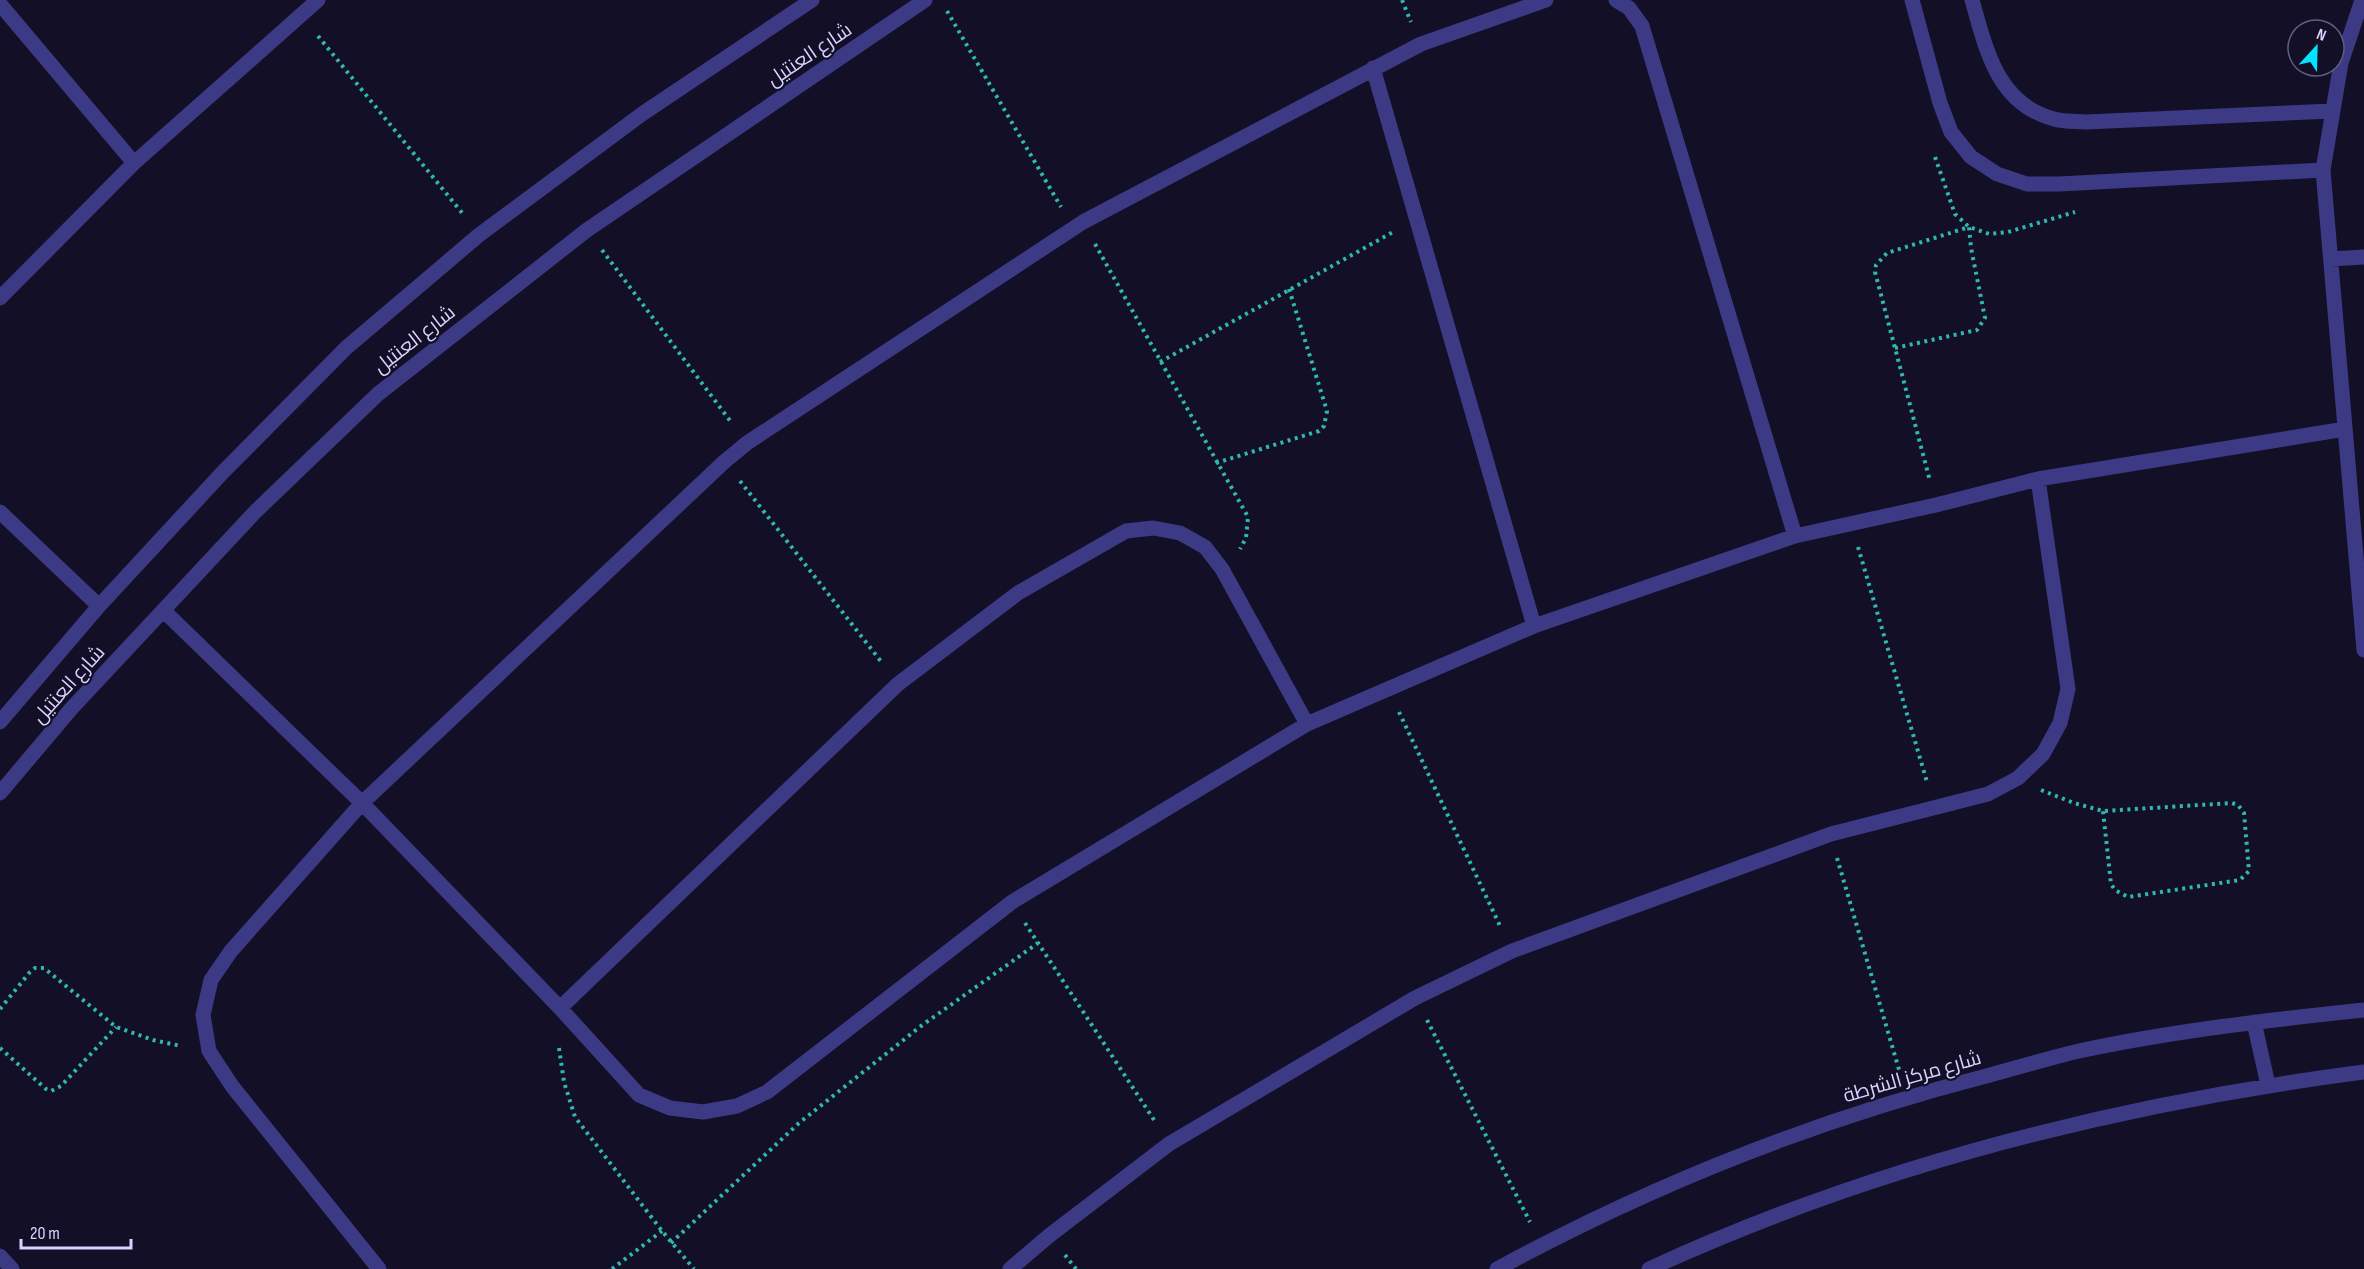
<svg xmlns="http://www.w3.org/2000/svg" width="2364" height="1269" viewBox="0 0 2364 1269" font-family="'Sofia Sans Condensed',Cairo,sans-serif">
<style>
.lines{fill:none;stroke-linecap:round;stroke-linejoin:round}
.path{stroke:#2fb8b0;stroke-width:4;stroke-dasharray:3 4.5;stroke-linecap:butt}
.minor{stroke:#3d3a85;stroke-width:15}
.tertiary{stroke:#3d3a85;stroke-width:15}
.labels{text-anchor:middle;stroke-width:4.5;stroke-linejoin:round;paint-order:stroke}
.street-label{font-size:20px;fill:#d9d4ff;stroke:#130f26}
</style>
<rect width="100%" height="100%" fill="#130f26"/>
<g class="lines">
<path class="path" d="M1402 0 1411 22
M947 11 1061 207
M318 36 463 214
M1935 157 1955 214 1969 227 1989 234 2008 232 2075 212
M1095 244 1248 517 1246 538 1240 549
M602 250 731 422
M1895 348 1977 330 1985 318 1971 248 1969 227 1887 253 1876 265 1875 272 1930 481
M1160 362 1393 232
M1216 463 1319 431 1324 426 1327 411 1289 289
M740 481 883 664
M1858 547 1927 782
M1399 712 1501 928
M2041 790 2074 803 2103 811 2232 803 2238 805 2244 813 2249 871 2240 880 2128 897 2115 890 2111 884 2103 811
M1837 858 1900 1073
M1025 923 1156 1123
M0 1009 30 972 35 968H44L116 1027 153 1040 181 1046
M1427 1020 1530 1222
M0 1048 46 1089 51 1091 61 1086 116 1027
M559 1048 564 1082 575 1117 662 1231 694 1269
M671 1243 799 1123 921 1026 1038 943
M1065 1255 1076 1269
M612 1269 662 1231"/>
<path class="minor" d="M1616 0 1629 8 1642 26 1795 536
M1912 0 1940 103 1951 132 1971 157 1997 174 2027 184H2059L2323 170
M1972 0C1986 49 1997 104 2054 119 2064 122 2076 121 2086 122L2333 111
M2362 0 2341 63 2323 170 2364 650
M0 4 134 163
M1373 68 1534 626
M2331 259 2364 257
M0 298 134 163 318 0
M0 512 99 606
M164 611 362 803 560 1008 639 1095 670 1108 703 1112 737 1106 767 1092 1012 902 1307 724 1534 626 1795 536 1936 505 2038 479 2345 429
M0 722 99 606 223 472 346 348 479 235 642 114 812 0
M0 793 71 709 255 512 378 394 587 230 925 0
M560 1008 898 684 1018 593 1126 531 1153 528 1180 533 1205 547 1222 569 1307 724
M2254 1022 2268 1085
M379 1269 232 1086 209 1051 203 1015 211 980 231 951 362 803 724 462 747 443 1083 222 1421 44 1546 0
M1010 1269 1050 1235 1169 1144 1415 998 1512 951 1831 834 1988 794 2018 778 2043 754 2060 723 2068 689 2038 479
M1497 1269C1653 1184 1818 1119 1990 1075 2019 1067 2049 1058 2079 1051 2172 1031 2269 1020 2364 1010
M1649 1269C1875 1165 2118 1104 2364 1072"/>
<path class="tertiary" d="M0 1256 12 1269"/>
</g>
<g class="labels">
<g class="street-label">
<text transform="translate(809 54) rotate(-34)" y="7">شارع العنتيل</text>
<text transform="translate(414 339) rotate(-38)" y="7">شارع العنتيل</text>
<text transform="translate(68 684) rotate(-48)" y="7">شارع العنتيل</text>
<text transform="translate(1912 1076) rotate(-16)" y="7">شارع مركز الشرطة</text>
</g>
</g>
<g transform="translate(2316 48) rotate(22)"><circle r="28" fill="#130f26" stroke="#625e7d" stroke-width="1.5"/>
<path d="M0-4.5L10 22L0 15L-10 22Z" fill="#00e5ff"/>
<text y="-9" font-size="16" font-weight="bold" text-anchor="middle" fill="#d9d4ff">N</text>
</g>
<path d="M21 1239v9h110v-9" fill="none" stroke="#d9d4ff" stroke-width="3"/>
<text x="30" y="1239" font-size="18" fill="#d9d4ff" stroke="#130f26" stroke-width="4.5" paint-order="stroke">20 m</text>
</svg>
